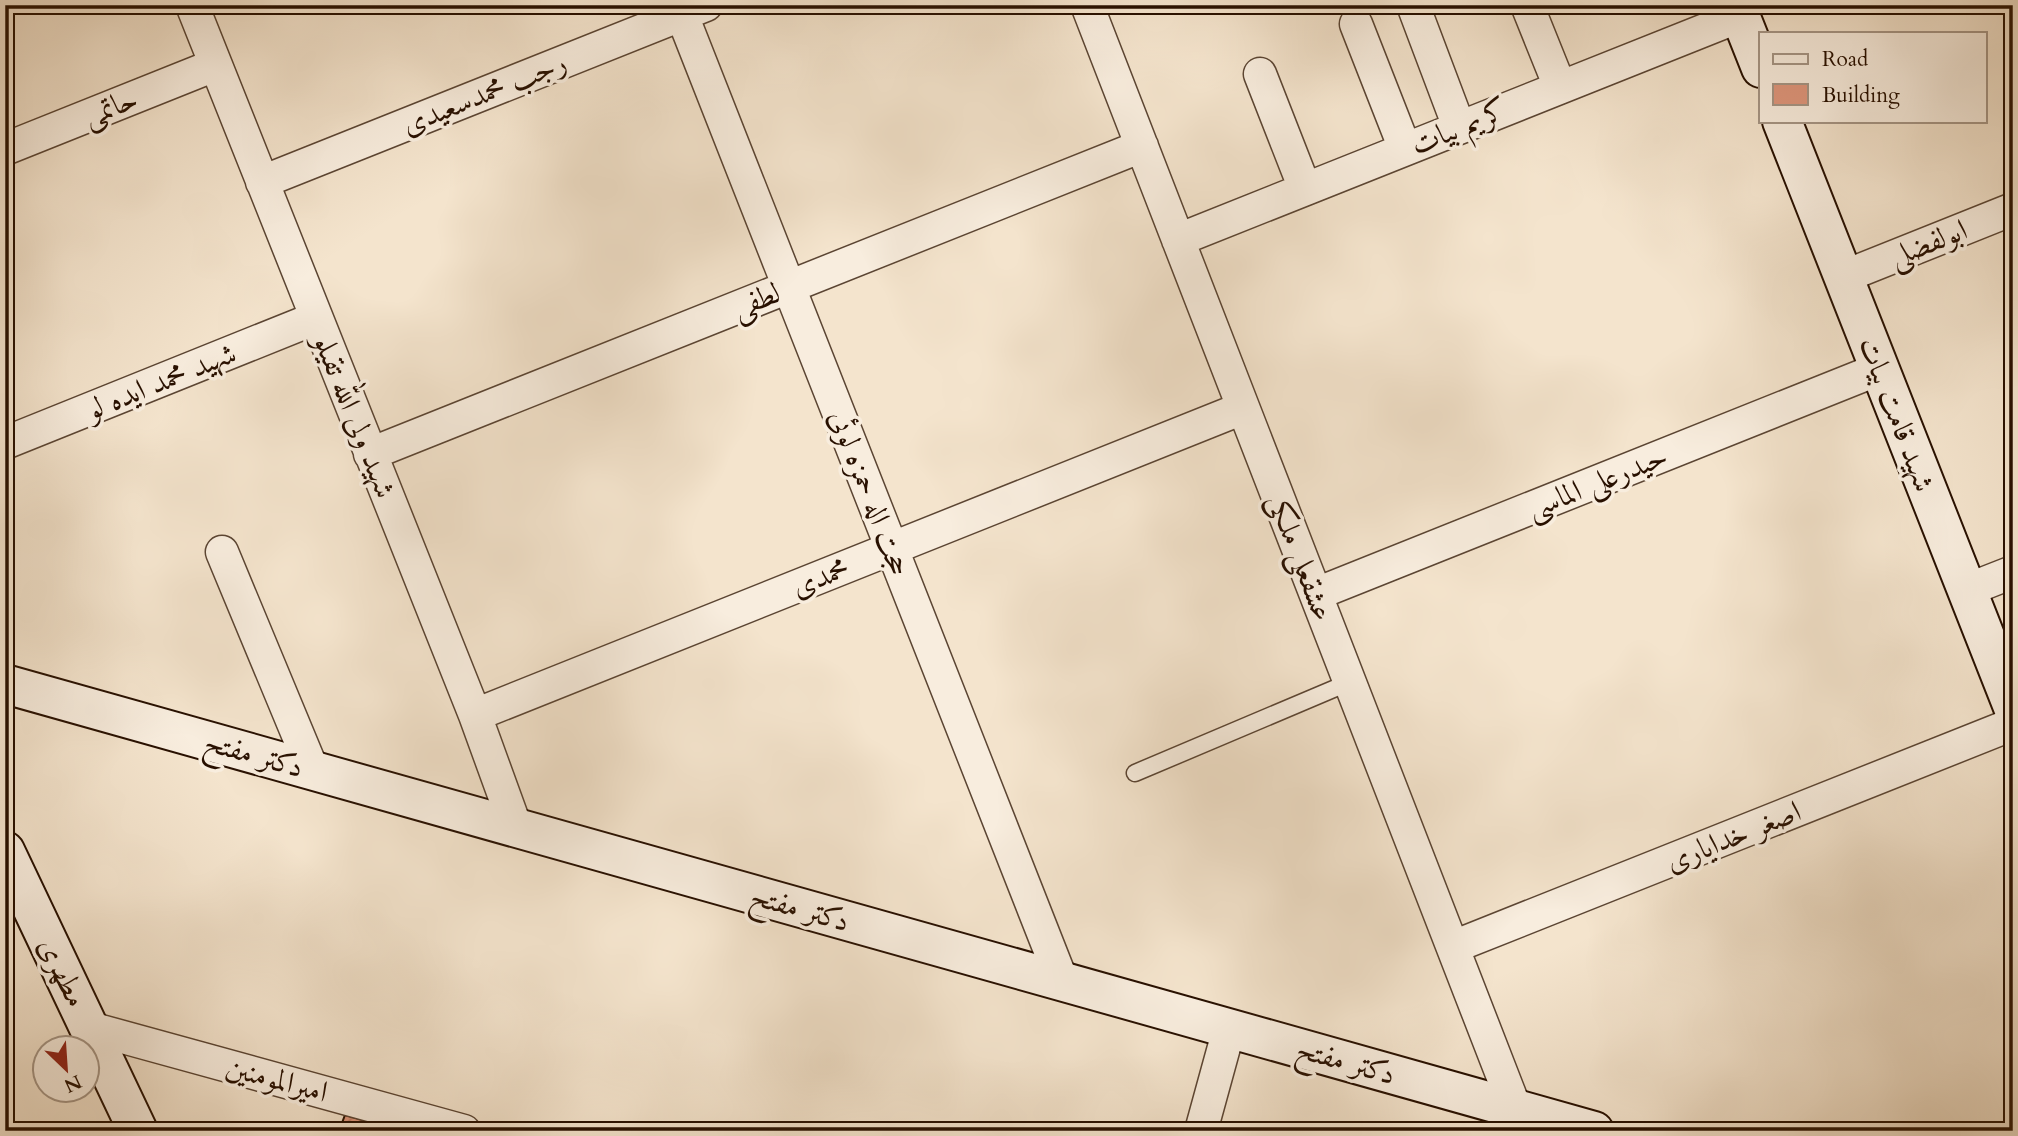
<svg xmlns="http://www.w3.org/2000/svg" width="2018" height="1136" viewBox="0 0 2018 1136" font-family="Cardo,Amiri,serif">
<style>
.building{fill:url(#building-hatch);stroke:#281000;stroke-width:2}
.lines{fill:none;stroke-linecap:round;stroke-linejoin:round}
.lane-casing{stroke:#5b4533;stroke-width:19}
.street-casing{stroke:#5b4533;stroke-width:35}
.secondary-casing{stroke:#281000;stroke-width:42}
.lane{stroke:#f8edde;stroke-width:16}
.street{stroke:#f8edde;stroke-width:32}
.secondary{stroke:#f8edde;stroke-width:38}
.labels{text-anchor:middle;stroke-width:7;stroke-linejoin:round;paint-order:stroke}
.street-label{font-size:30px;fill:#281000;stroke:#f8edde}
</style>
<defs>
<pattern id="building-hatch" width="6" height="6" patternUnits="userSpaceOnUse" patternTransform="scale(1.75)"><rect width="6" height="6" fill="#de967c"/><path d="M-1 1l2-2M0 6l6-6M5 7l2-2" fill="none" stroke="#be8069"/></pattern>
</defs>
<rect width="100%" height="100%" fill="#f4e4cd"/>
<filter id="stains"><feTurbulence type="fractalNoise" baseFrequency=".00286" numOctaves="4"/><feColorMatrix values="0 0 0 0 .2 0 0 0 0 .09 0 0 0 0 .02 0 0 0 .5 -.17"/></filter>
<radialGradient id="worn" r=".72"><stop offset=".6" stop-color="#630" stop-opacity="0"/><stop offset="1" stop-color="#630" stop-opacity=".3"/></radialGradient>
<path class="building" d="M345 1115 404 1131H339Z"/>
<g class="lines">
<defs>
<path id="lane" d="M1135 773 1350 682"/>
<path id="street" d="M192 5 475 715 516 828
M678 5 1062 981
M1087 5 1515 1108
M1413 5 1459 127
M1527 5 1560 87
M1356 24 1405 149
M1260 74 1305 189
M5 149 215 65
M262 182 706 5
M1178 240 1740 16
M1843 277 2013 209
M5 443 316 318
M370 454 1142 146
M222 552 313 771
M1967 590 2013 572
M1316 594 1879 369
M475 715 1243 408
M1453 947 2013 724
M90 1028 464 1131
M1201 1131 1229 1029"/>
<path id="secondary" d="M1736 5 1761 68
M1782 121 2013 707
M5 684 1594 1131
M5 851 138 1131"/>
</defs>
<use href="#lane" class="lane-casing"/>
<use href="#street" class="street-casing"/>
<use href="#secondary" class="secondary-casing"/>
<use href="#lane" class="lane"/>
<use href="#street" class="street"/>
<use href="#secondary" class="secondary"/>
</g>
<g class="labels">
<g class="street-label">
<text transform="translate(484 93) rotate(-22)" y="10">رجب محمدسعیدی</text>
<text transform="translate(110 107) rotate(-22)" y="10">حاتمی</text>
<text transform="translate(1459 127) rotate(-22)" y="10">کریم بیات</text>
<text transform="translate(1928 243) rotate(-22)" y="10">ابولفضلی</text>
<text transform="translate(756 300) rotate(-22)" y="10">لطفی</text>
<text transform="translate(161 381) rotate(-22)" y="10">شهید محمد ایده لو</text>
<text transform="translate(1897 414) rotate(69)" y="10">شهید قامت بیات</text>
<text transform="translate(355 416) rotate(68)" y="10">شهید ولی الله تقیلو</text>
<text transform="translate(1597 482) rotate(-22)" y="10">حیدرعلی الماسی</text>
<text transform="translate(870 493) rotate(69)" y="10">حجت اله حمزه لوئی</text>
<text transform="translate(1301 557) rotate(69)" y="10">عشقعلی ملکی</text>
<text transform="translate(820 577) rotate(-22)" y="10">محمدی</text>
<text transform="translate(254 754) rotate(16)" y="10">دکتر مفتح</text>
<text transform="translate(1733 836) rotate(-22)" y="10">اصغر خدایاری</text>
<text transform="translate(800 908) rotate(16)" y="10">دکتر مفتح</text>
<text transform="translate(63 972) rotate(64)" y="10">مطهری</text>
<text transform="translate(1346 1061) rotate(16)" y="10">دکتر مفتح</text>
<text transform="translate(277 1079) rotate(15)" y="10">امیرالمومنین</text>
</g>
</g>
<rect width="2018" height="1136" fill="none" stroke="#f4e4cd" stroke-width="28"/>
<rect x="7" y="7" width="2004" height="1122" fill="none" stroke="#281000" stroke-width="3.5"/>
<rect x="14" y="14" width="1990" height="1108" fill="none" stroke="#281000" stroke-width="2"/>
<rect x="1759" y="32" width="228" height="91" fill="#f8edde" stroke="#a59585" stroke-width="2"/>
<rect x="1773" y="54" width="35" height="10" fill="#f8edde" stroke="#a59585" stroke-width="2"/>
<text x="1822" y="66" font-size="21" fill="#281000">Road</text>
<rect x="1773" y="84" width="35" height="21" fill="#de967c" stroke="#a59585" stroke-width="2"/>
<text x="1822" y="102" font-size="21" fill="#281000">Building</text>
<g transform="translate(66 1069) rotate(155)"><circle r="33" fill="#f8edde" stroke="#a59585" stroke-width="2"/>
<path d="M0-5L12 26L0 18L-12 26Z" fill="#8f2418"/>
<text y="-10" font-size="19" font-weight="bold" text-anchor="middle" fill="#281000">N</text>
</g>
<rect width="100%" height="100%" filter="url(#stains)"/>
<rect width="100%" height="100%" fill="url(#worn)"/>
</svg>
